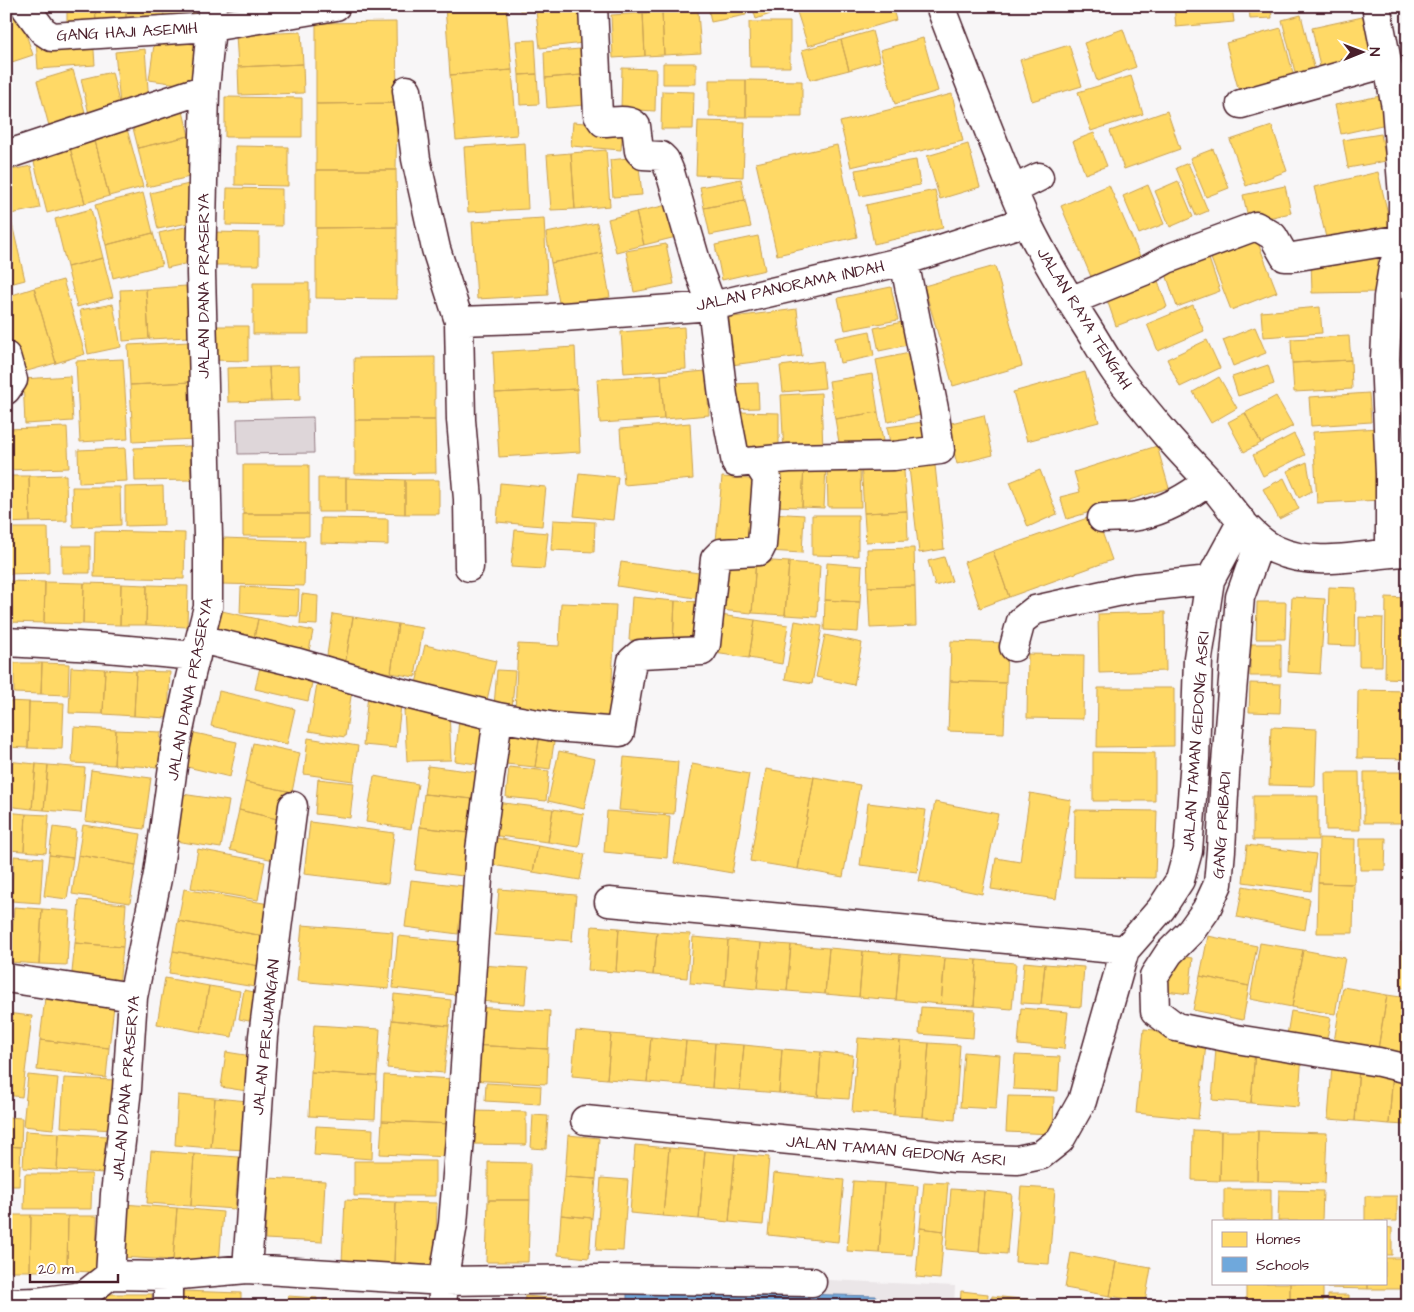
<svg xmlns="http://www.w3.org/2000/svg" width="1414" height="1312" viewBox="0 0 1414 1312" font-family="'Architects Daughter',sans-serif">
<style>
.built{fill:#ebe6e8}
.green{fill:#ded6d9;stroke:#947a82}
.homes{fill:#ffd966;stroke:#c9a154}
.schools{fill:#6fa8dc;stroke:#647fa7}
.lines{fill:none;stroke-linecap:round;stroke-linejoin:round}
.minor-casing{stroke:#4a1f2b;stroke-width:31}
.minor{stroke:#fff;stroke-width:28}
.labels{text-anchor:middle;stroke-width:5;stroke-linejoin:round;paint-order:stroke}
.street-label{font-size:16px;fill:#4a1f2b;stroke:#fff}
</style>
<rect width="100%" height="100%" fill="#f8f6f7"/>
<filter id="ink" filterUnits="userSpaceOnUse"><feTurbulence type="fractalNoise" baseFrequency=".02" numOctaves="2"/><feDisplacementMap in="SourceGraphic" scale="10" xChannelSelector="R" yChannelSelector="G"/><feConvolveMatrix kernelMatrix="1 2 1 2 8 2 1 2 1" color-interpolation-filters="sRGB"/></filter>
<g filter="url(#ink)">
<path class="built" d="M618 1270 955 1286 954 1306H617Z"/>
<path class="green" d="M313 417 314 453 238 454 237 419Z"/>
<path class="homes" d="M38 6H64L65 9 38 10Z
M67 6H95L96 21 67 23Z
M95 6H126V20L96 21Z
M126 6H163L164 18 126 20Z
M163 6H200V16L164 18Z
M228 6H258L228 11Z
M445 6H506L512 70 450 75Z
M519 6H560L520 11Z
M579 6H588L592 42 540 48 536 11Z
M624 6H671V7L625 10Z
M708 6H745L746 15 711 22Z
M752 6H793L756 19Z
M815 6H892L896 20 808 46 797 12Z
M1174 6H1232L1234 22 1176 27Z
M1249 6H1271L1272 18 1250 19Z
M698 11 701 53 664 55 662 12Z
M662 12 664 55 645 56 643 13Z
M19 13 33 55 6 64V17Z
M643 13 645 56 613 58 611 15Z
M1301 15 1317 79 1298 84 1282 20Z
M1367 16 1376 61 1321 72 1312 28Z
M396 22 397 103 316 104V23Z
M749 22H790V67H750Z
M1281 28 1296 84 1241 99 1226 43Z
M1123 29 1136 67 1097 81 1084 43Z
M872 31 880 61 849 70 841 40Z
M301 32 303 64 238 67 236 35Z
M93 36 95 65 38 69 36 40Z
M155 38 199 45 193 86 149 80Z
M923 38 938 91 895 104 880 50Z
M535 40 537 74 519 75 516 41Z
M841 40 849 70 810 80 802 50Z
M1069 45 1082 86 1032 101 1020 60Z
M592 48 594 74 545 78 544 52Z
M145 49 149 102 120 105 115 52Z
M663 63H696V84H663Z
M303 64 304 93 239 95 238 67Z
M622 68 656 69 655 111 621 109Z
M73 70 89 126 52 137 37 81Z
M512 70 517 135 456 140 450 75Z
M112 72 122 116 91 123 81 79Z
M537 74 539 104 520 105 519 75Z
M594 74 597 104 547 108 545 78Z
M1131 76 1143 114 1091 131 1078 92Z
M709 80H746V117H709Z
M746 80 802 81V117H746Z
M662 91 694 92 693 129H661Z
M952 94 963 141 851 167 840 122Z
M1385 95 1391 123 1341 134 1335 105Z
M225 97 302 98V137H225Z
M181 103 189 136 138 148 130 116Z
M397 103 396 170H316V104Z
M1167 111 1180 149 1124 169 1110 131Z
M698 121 745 122 743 177 696 175Z
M573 122 623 126 621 150 571 146Z
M1272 126 1287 171 1246 186 1230 140Z
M127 129 143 187 109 196 94 137Z
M1094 133 1107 166 1085 174 1073 141Z
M1381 134 1386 161 1348 168 1343 140Z
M189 136 198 175 147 187 138 148Z
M94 137 109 196 85 203 69 144Z
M525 143 528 209 468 212 464 147Z
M69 144 85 203 47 213 32 154Z
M968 144 980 187 940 199 927 156Z
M837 145 857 237 777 255 756 163Z
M235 146 288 147V186L235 185Z
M1213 149 1229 188 1206 197 1190 158Z
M606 150 610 206 575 209 571 153Z
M571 153 575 209 551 210 547 155Z
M638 157 642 195 613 197 610 160Z
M916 160 920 185 860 196 855 170Z
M1188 163 1208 211 1196 216 1176 168Z
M31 166 40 208 6 215V171Z
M316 170H396L397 227 316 228Z
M1378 172 1392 231 1328 246 1314 187Z
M741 179 745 200 704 208 700 187Z
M1178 181 1193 217 1170 227 1155 191Z
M189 184 198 221 158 229 150 193Z
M1109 185 1146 270 1095 286 1061 206Z
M1148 185 1164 224 1139 234 1123 196Z
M1285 186 1291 213 1249 222 1243 195Z
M227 188 282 189V226L226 225Z
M935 190 943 228 874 244 866 205Z
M143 193 153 233 106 245 95 205Z
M745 200 751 227 710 235 704 208Z
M672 204 680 236 644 245 636 212Z
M91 209 103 258 67 267 55 219Z
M636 212 644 245 616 252 608 219Z
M544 218 548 295 477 299 472 222Z
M597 223 602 253 551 263 546 233Z
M12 224 25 280 6 285V225Z
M189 226 197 261 167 268 159 233Z
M397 227V299L316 298V228Z
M1253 230 1277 292 1231 310 1207 248Z
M214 232 259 233V265H214Z
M153 233 162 265 113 278 106 245Z
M758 236 765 270 722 280 715 245Z
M666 244 674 284 634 292 626 251Z
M602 253 610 297 560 307 551 263Z
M1207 253 1220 291 1177 307 1164 268Z
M1378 257 1379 292 1312 293 1311 259Z
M103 258 113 297 77 307 67 267Z
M995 266 1022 366 953 386 924 286Z
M1156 275 1167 307 1116 326 1105 294Z
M63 280 85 354 56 363 34 288Z
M253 283H309V334H253Z
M186 286 189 337 149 339 146 289Z
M891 287 898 320 845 330 838 298Z
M34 288 56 363 20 373 6 325V297Z
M146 289 149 339 123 341 120 290Z
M113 304 121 347 88 354 80 310Z
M1193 305 1204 331 1158 351 1147 324Z
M1320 307 1322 333 1263 337 1261 312Z
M797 309 802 356 723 366 718 319Z
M912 320 917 343 879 351 874 328Z
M213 326H248V361L212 360Z
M684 327 686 369 624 373 621 332Z
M1255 327 1266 353 1233 366 1223 340Z
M870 331 874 356 840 363 835 338Z
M1349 336 1351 360 1292 363 1291 339Z
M1207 340 1220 368 1180 387 1167 359Z
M190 342 192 382 130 385 128 345Z
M575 347 577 389 495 393 493 352Z
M919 351 931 413 888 422 876 360Z
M435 357V420H355L354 358Z
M123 359 128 439 80 442 76 361Z
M1351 360 1352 389 1294 392 1292 363Z
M822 361 825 388 783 392 780 366Z
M1268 365 1274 384 1238 396 1232 377Z
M299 366 300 400 271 401 269 367Z
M269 367 271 401 228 402 227 368Z
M706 371 709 415 664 419 661 375Z
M1085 372 1099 422 1027 441 1013 392Z
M872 374 878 412 835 419 829 381Z
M661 375 664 419 600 423 597 379Z
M70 376 73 421 25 424 23 379Z
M1219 377 1237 408 1211 423 1193 392Z
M192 382 195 439 133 442 130 385Z
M758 383 759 408 729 409V384Z
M577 389 580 452 499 457 495 393Z
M821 393 823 452 784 454 781 395Z
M1369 393 1371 422 1311 426 1309 397Z
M1276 396 1293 426 1261 443 1245 413Z
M739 412 779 413V449L738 448Z
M878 412 884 447 841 454 835 419Z
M1245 413 1261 443 1244 452 1228 422Z
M984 415 993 455 957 464 947 424Z
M355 420H435L436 473 355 474Z
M929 421 933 446 892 453 887 427Z
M690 423 693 479 624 485 620 429Z
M67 427 69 468 6 470V429Z
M1379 428 1382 500 1317 503 1313 432Z
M1294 434 1305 455 1263 476 1253 455Z
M190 446 191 480 135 481 134 448Z
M1157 446 1169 488 1067 519 1060 497 1080 492 1074 472Z
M125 448 127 481 79 483 78 450Z
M934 456 944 549 919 553 908 459Z
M903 458 907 511 864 513 861 461Z
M1307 462 1312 491 1299 498 1287 471Z
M775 464 804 465 802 507 772 506Z
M243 465H309V514H243Z
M804 465 826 466 824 508 802 507Z
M860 466 861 507H828L827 467Z
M1040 470 1057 514 1028 527 1010 482Z
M579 473 618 477 613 520 574 516Z
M66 475 67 521 30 522 29 476Z
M6 476H29L30 522 6 523Z
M722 477 761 480 756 544 716 541Z
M318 478H346V512H318Z
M346 478 405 480V514L346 512Z
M1284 478 1299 509 1279 519 1263 489Z
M405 480H439V514H405Z
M500 483 546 487 542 526 497 522Z
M163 486 164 525 125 526V487Z
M72 487H120L121 525 73 527Z
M907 511 908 540 866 542 864 513Z
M771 513 804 515 802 553 768 551Z
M243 514H309V536H243Z
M812 515H858V556L812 555Z
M1096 515 1112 560 1009 597 993 551Z
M321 518 388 519V545L321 543Z
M553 520 595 522 594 552 551 550Z
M6 528H48L49 573 6 574Z
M515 530 548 533 544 569 511 567Z
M95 531 185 533 184 579 94 577Z
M223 538 305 541 304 586 221 584Z
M62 546H90V573H62Z
M914 548 915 586 868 587 867 549Z
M993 551 1009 597 980 608 964 562Z
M944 557 952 581 935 586 928 561Z
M723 558 756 560 752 613 719 610Z
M756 560 789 562 785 615 752 613Z
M621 562 706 574 702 599 617 586Z
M789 562 820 565 817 617 785 615Z
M827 563 862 566 860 602 825 600Z
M6 581H9L8 622H6Z
M9 581 45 582 44 623 8 622Z
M45 582 84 583 83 624 44 623Z
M84 583 121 584 120 625 83 624Z
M121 584 147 585 146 625H120Z
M147 585 188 586 187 627 146 625Z
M915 586 916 626 870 628 868 587Z
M241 587 299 590 298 616 240 613Z
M1329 587 1356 588 1355 646 1327 645Z
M302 594 318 596 317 625 300 624Z
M632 597 675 601 673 643 629 640Z
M1292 597 1325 599 1320 674 1288 672Z
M1386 597 1408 598V679L1385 678Z
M825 600 860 602 858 632 824 630Z
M675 601 707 602 704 645 673 643Z
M1257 602H1286L1285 639H1256Z
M561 603 616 605 610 717 515 712 518 644 559 646Z
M222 611 258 619 254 638 217 630Z
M1165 612 1166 671 1099 673 1098 614Z
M333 614 353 617 345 665 326 662Z
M720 615 755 620 749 658 714 653Z
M353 617 398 624 391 673 345 665Z
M1359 617 1383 618 1382 666H1359Z
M258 619 313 631 309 651 254 638Z
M755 620 788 625 782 664 749 658Z
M795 621 822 626 812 684 785 679Z
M398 624 423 628 415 677 391 673Z
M825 635 862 643 854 685 816 677Z
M951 641 1007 643 1006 683 950 681Z
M1250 644H1281V676H1250Z
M425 645 496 661 486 704 415 688Z
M1028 654 1084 655 1083 719 1027 718Z
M6 656H11L10 687H6Z
M262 658 315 669 308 701 255 689Z
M14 663H42L41 694 14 693Z
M42 663 69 664 68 695 41 694Z
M71 667 105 669 103 714 69 713Z
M105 669 136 671 134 716 103 714Z
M497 670 515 671 512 708 494 706Z
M136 671 170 672 168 718 134 716Z
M318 678 353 683 345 737 309 731Z
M950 681 1006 683 1004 733 948 731Z
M1250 683 1281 684 1280 713 1249 712Z
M1098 688H1174V746L1097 747Z
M1358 690 1408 691V759L1357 758Z
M219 691 295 709 287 744 211 726Z
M368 694 402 697 396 748 363 745Z
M6 701 29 702 28 748 6 747Z
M29 702 64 703 62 749 28 748Z
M449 708 451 760 407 761 404 710Z
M459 719 489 722 484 765 455 761Z
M74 727 116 730 114 765 72 763Z
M1271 727 1317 729 1315 786 1269 785Z
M116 730 161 732 159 767 114 765Z
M501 730 540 734 535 767 496 763Z
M190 732 237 742 230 777 183 766Z
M540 734 555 736 550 769 535 767Z
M308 738 358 746 353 781 304 774Z
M253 743 300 753 292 792 245 782Z
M559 751 595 759 584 809 548 801Z
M1093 752 1155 753V801H1093Z
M624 757 678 762 674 814 619 810Z
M6 761 36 764 32 809 6 806Z
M36 764 48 765 44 810 32 809Z
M692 764 749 774 732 873 674 863Z
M48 765 85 768 81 813 44 810Z
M428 766 476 772 473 799 424 794Z
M509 767 549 771 546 801 506 797Z
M766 769 814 777 798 869 750 861Z
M91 770 151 778 144 829 85 821Z
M1325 772H1359L1360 830H1326Z
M1364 772H1408V823H1364Z
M374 776 418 784 411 829 366 822Z
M814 777 860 785 843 877 798 869Z
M318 779 354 783 350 818 315 814Z
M245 782 292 792 286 821 239 810Z
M1030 793 1071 800 1056 899 991 889 996 858 1020 862Z
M182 794 229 801 221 848 175 841Z
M424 794 473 799 469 833 420 827Z
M1253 796H1318V840H1253Z
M495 802 553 809 548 842 490 835Z
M935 802 998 814 982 894 919 881Z
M868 803 926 810 917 872 860 865Z
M553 809 584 814 579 847 548 842Z
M239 810 286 821 278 861 230 850Z
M1075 810 1157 811 1155 878 1074 877Z
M607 811 670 816 667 858 604 852Z
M6 812 26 814 24 851 6 850Z
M26 814 49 815 46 853 24 851Z
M310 822 394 833 388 884 304 874Z
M83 825 141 834 136 865 78 855Z
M53 827 76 830 73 858 49 855Z
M420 827 469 833 463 876 415 870Z
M491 837 538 846 533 872 487 864Z
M1319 838 1355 839 1354 884 1318 883Z
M1360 838H1386L1385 870H1360Z
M1247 845 1316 854 1311 891 1243 882Z
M538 846 585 854 580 880 533 872Z
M198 849 265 862 258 900 191 888Z
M49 855 73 858 67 899 44 896Z
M78 855 136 865 130 903 72 894Z
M14 856 43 858 40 903 11 901Z
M411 880 464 886 458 934 405 927Z
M1318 883 1354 884 1353 933H1317Z
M6 884H9L6 928Z
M1243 886 1310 899 1305 930 1237 917Z
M184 889 269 904 264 936 178 921Z
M499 889 576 895 572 941 495 935Z
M79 900 126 904 123 947 75 943Z
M14 907 42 909 39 964 10 962Z
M42 909 70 911 67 965 39 964Z
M178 921 264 936 259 966 173 951Z
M302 925 393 932 389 989 297 981Z
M592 926 619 928 616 972 588 970Z
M619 928 657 932 653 975 616 972Z
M657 932 690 934 687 978 653 975Z
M398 936 460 942 455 995 393 988Z
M1208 936 1257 946 1249 986 1200 976Z
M693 937 728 940 725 986 690 983Z
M728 940 761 943 757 989 725 986Z
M1401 942H1408V988H1401Z
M75 943 123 947 119 986 71 982Z
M761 943 791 945 787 991 757 989Z
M1260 943 1303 950 1292 1007 1250 999Z
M791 945 829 948 825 994 787 991Z
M829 948 863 951 859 997 825 994Z
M1303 950 1345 958 1335 1014 1292 1007Z
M173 951 259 966 255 987 169 973Z
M863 951 900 954 896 1000 859 997Z
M900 954 945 958 941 1004 896 1000Z
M1170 955 1193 958 1189 994 1166 991Z
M945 958 977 960 974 1006 941 1004Z
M977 960 1016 963 1012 1009 974 1006Z
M1024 962 1045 964 1041 1004 1021 1003Z
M1045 964 1084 967 1081 1007 1041 1004Z
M479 965 528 968 525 1004 477 1001Z
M1200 976 1249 986 1243 1020 1193 1010Z
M165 978 209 986 201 1032 157 1024Z
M209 986 240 991 232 1037 201 1032Z
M1343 987 1387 995 1378 1049 1334 1042Z
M244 990 264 994 259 1023 239 1019Z
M394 994 451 1000 449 1026 392 1020Z
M1387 995 1408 998V1054L1378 1049Z
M45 998 114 1006 109 1048 40 1040Z
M472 1007 550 1011 548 1049 470 1045Z
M921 1007 975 1010 973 1038 919 1034Z
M1021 1008 1068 1012 1064 1049 1018 1045Z
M1291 1011 1331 1018 1326 1043 1287 1035Z
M6 1013 32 1016 22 1097 6 1095Z
M392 1020 449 1026 444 1073 387 1068Z
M314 1025 380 1029 377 1076 311 1072Z
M1144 1029 1207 1035 1198 1119 1136 1113Z
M576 1031 611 1034 607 1079 572 1076Z
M611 1034 651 1037 647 1082 607 1079Z
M651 1037 686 1041 682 1085 647 1082Z
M858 1038 900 1041 894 1115 852 1112Z
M40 1040 109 1048 106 1078 37 1070Z
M686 1041 715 1043 712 1088 682 1085Z
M900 1041 929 1043 923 1117 894 1115Z
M715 1043 744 1045 740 1090 712 1088Z
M929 1043 960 1045 955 1120 923 1117Z
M470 1045 548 1049 547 1084 468 1080Z
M744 1045 782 1049 779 1093 740 1090Z
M1216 1048 1255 1051 1251 1103 1212 1100Z
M782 1049 821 1052 818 1097 779 1093Z
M1255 1051 1302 1055 1298 1107 1251 1103Z
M226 1052 258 1057 253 1092 221 1087Z
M821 1052 853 1055 849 1099 818 1097Z
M964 1052 1000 1055 996 1109 960 1107Z
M1015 1055 1060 1057 1058 1091 1013 1089Z
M1332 1066 1359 1068 1355 1121 1328 1119Z
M1359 1068 1393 1071 1389 1124 1355 1121Z
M1393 1071 1408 1072V1097L1405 1125 1389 1124Z
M311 1072 377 1076 375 1119 309 1116Z
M28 1075 58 1078 53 1129 23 1126Z
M384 1075 454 1079 452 1124 382 1121Z
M64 1078 115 1080 113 1130 61 1127Z
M486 1083 541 1086 540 1104 485 1101Z
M178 1095 215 1098 211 1148 175 1145Z
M1008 1096 1054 1097 1053 1134 1006 1132Z
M215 1098 248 1101 245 1150 211 1148Z
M471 1111 526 1112V1145L471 1144Z
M533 1115 548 1116 546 1149 531 1148Z
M6 1117 22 1118 21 1147 6 1146Z
M382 1121 452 1124 450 1157 380 1154Z
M316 1126 373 1129 372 1159 314 1155Z
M1193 1130 1221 1131 1220 1181 1192 1180Z
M25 1131 59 1133 57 1170 23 1168Z
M1221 1131H1258L1257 1181H1220Z
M1258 1131 1327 1133 1325 1183 1257 1181Z
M59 1133 107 1136 104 1173 57 1170Z
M568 1135 599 1138 596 1179 565 1177Z
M635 1145 669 1148 663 1216 630 1213Z
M6 1146 21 1147 19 1186H6Z
M669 1148 705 1151 699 1219 663 1216Z
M151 1151 194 1154 191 1206 147 1203Z
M705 1151 735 1154 729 1222 699 1219Z
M194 1154 239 1157 235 1209 191 1206Z
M735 1154 769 1157 763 1225 729 1222Z
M354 1161H435V1196H354Z
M488 1162 530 1163V1200H488Z
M774 1173 844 1180 838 1242 768 1235Z
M25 1174H92L91 1209H24Z
M565 1177 596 1179 592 1218 561 1215Z
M268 1178 325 1181 322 1242 265 1239Z
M601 1178 628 1180 623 1251 596 1250Z
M853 1181 884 1183 879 1253 847 1251Z
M924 1182 948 1183 944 1231 920 1228Z
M884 1183 918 1186 912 1255 879 1253Z
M1021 1187 1055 1189 1049 1264 1015 1262Z
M951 1189 984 1191 979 1252 946 1249Z
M1224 1189H1271V1221H1224Z
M1279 1190 1323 1191 1322 1221H1278Z
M984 1191 1012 1194 1007 1254 979 1252Z
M1365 1196H1397V1221H1365Z
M345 1200 396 1202 394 1264 342 1262Z
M488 1200H530L528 1262H486Z
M396 1202 437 1203 435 1265 394 1264Z
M123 1204 177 1208 173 1260 119 1257Z
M177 1208 223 1212 219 1264 173 1260Z
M11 1215H31L30 1271H11Z
M31 1215 68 1216 67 1271H30Z
M561 1215 592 1218 589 1258 558 1255Z
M68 1216H97L96 1272 67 1271Z
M1385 1227 1392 1228V1255H1385Z
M920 1228 944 1231 940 1279 916 1277Z
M1071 1253 1116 1262 1110 1296 1065 1288Z
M1385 1258H1401V1289H1368V1283H1385Z
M1116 1262 1151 1268 1145 1302 1110 1296Z
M1246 1283H1290V1306H1246Z
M1290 1283H1323V1306H1290Z
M1327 1283H1368V1289L1327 1288Z
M181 1291 241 1293V1306H181Z
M961 1291 988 1294 987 1306H960Z
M96 1294H152V1306H96Z
M1328 1295H1349V1306H1328Z
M288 1296 317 1298V1306H287Z
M525 1296 563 1299 562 1306H524Z
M992 1296 1031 1300 1030 1306H991Z
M1106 1298 1141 1306H1104Z
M323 1299 370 1303 369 1306H322Z
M1408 1299V1306H1384L1383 1300Z
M1383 1300 1384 1306H1355V1301Z
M388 1301 426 1304V1306H387Z"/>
<path class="schools" d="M627 1290 876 1296 877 1306H627Z"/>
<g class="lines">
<defs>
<path id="minor" d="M593 6 598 115 603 122C614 122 629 118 636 126L639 151 643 155 661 156 665 160 670 172 698 268 712 306 723 396 736 463 789 458 894 456 940 450 934 409 904 261
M940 6C959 56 979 106 999 156 1008 179 1017 202 1028 225 1046 261 1067 296 1089 330 1098 344 1106 359 1116 373 1131 393 1147 412 1163 431 1177 448 1193 464 1208 480 1228 503 1248 537 1276 550 1317 569 1365 553 1408 552
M1376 6 1396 107 1403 196V239L1393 267 1388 297 1385 359 1390 474V552
M26 8 43 31 52 37 211 27 336 6
M407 90 416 159 436 249 459 321 461 420 468 499 469 567
M1241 104 1387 63
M6 155 205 89
M1013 190 1039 177
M1070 301 1149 269 1167 259 1256 226 1273 236 1285 257H1293L1408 238
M459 321 550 318 712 306 904 261 1026 221
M6 356 13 380 6 390
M1102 518C1114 517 1127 518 1138 516 1166 510 1186 498 1209 481
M1260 541 1240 597 1225 775 1221 850 1218 884 1206 910 1191 931 1169 953 1154 976 1155 1011 1176 1027 1236 1039 1379 1062 1408 1069
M200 639 295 662 398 692 498 717 555 727 620 732 632 661 640 654 702 651 706 644 715 559 721 553 759 551 762 545 767 478 760 467 761 461
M6 642 95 647 196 656
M1014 647 1021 621 1035 610 1135 588 1210 580
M609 902C781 917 953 935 1125 950
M6 978 133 997
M585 1120 872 1148 955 1158 1017 1160 1041 1155 1060 1140 1082 1101 1125 950 1161 909 1180 880 1188 851 1195 759 1198 658 1210 580 1242 521
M247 1269 263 1036 293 806
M110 1275 115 1194 127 1089 133 997 158 874 176 745 190 678 208 607V537L201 273 205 89 211 27 212 6
M110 1275 168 1276 247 1269 444 1281 602 1279 812 1282
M6 1303 37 1302 83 1296 110 1275
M168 1306V1276
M442 1306 445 1271 453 1224 460 1138 480 850 498 717"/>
</defs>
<use href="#minor" class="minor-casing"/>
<use href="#minor" class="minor"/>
</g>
</g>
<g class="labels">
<g class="street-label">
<text transform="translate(127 31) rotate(-3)" y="6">GANG HAJI ASEMIH</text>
<text transform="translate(790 285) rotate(-12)" y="6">JALAN PANORAMA INDAH</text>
<text transform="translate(203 286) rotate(-90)" y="6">JALAN DANA PRASERYA</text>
<text transform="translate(1085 318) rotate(58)" y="6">JALAN RAYA TENGAH</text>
<text transform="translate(189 689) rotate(-79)" y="6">JALAN DANA PRASERYA</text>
<text transform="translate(1195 741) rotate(-86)" y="6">JALAN TAMAN GEDONG ASRI</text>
<text transform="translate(1221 825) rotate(-86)" y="6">GANG PRIBADI</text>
<text transform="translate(265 1037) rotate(-84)" y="6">JALAN PERJUANGAN</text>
<text transform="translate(125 1088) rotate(-85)" y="6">JALAN DANA PRASERYA</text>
<text transform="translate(896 1150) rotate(5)" y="6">JALAN TAMAN GEDONG ASRI</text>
</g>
</g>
<rect width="1414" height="1312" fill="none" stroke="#fff" stroke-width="25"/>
<rect x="12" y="12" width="1389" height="1287" fill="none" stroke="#4a1f2b" stroke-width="2" filter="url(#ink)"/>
<rect x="1212" y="1220" width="175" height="65" fill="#ffffff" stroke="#b7a5aa"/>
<rect x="1222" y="1232" width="25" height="15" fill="#ffd966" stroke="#b7a5aa"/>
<text x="1256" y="1244" font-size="15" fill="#4a1f2b">Homes</text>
<rect x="1222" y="1257" width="25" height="15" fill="#6fa8dc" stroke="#b7a5aa"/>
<text x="1256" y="1270" font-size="15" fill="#4a1f2b">Schools</text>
<g transform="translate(1362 52) rotate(89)" stroke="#ffffff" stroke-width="4" paint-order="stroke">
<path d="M0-4L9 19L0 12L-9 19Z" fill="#4a1f2b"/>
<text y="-8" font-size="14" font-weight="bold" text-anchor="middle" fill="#4a1f2b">N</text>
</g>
<path d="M30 1274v8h88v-8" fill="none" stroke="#4a1f2b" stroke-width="2.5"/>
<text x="38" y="1274" font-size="15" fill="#4a1f2b" stroke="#ffffff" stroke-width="4" paint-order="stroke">20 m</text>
</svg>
